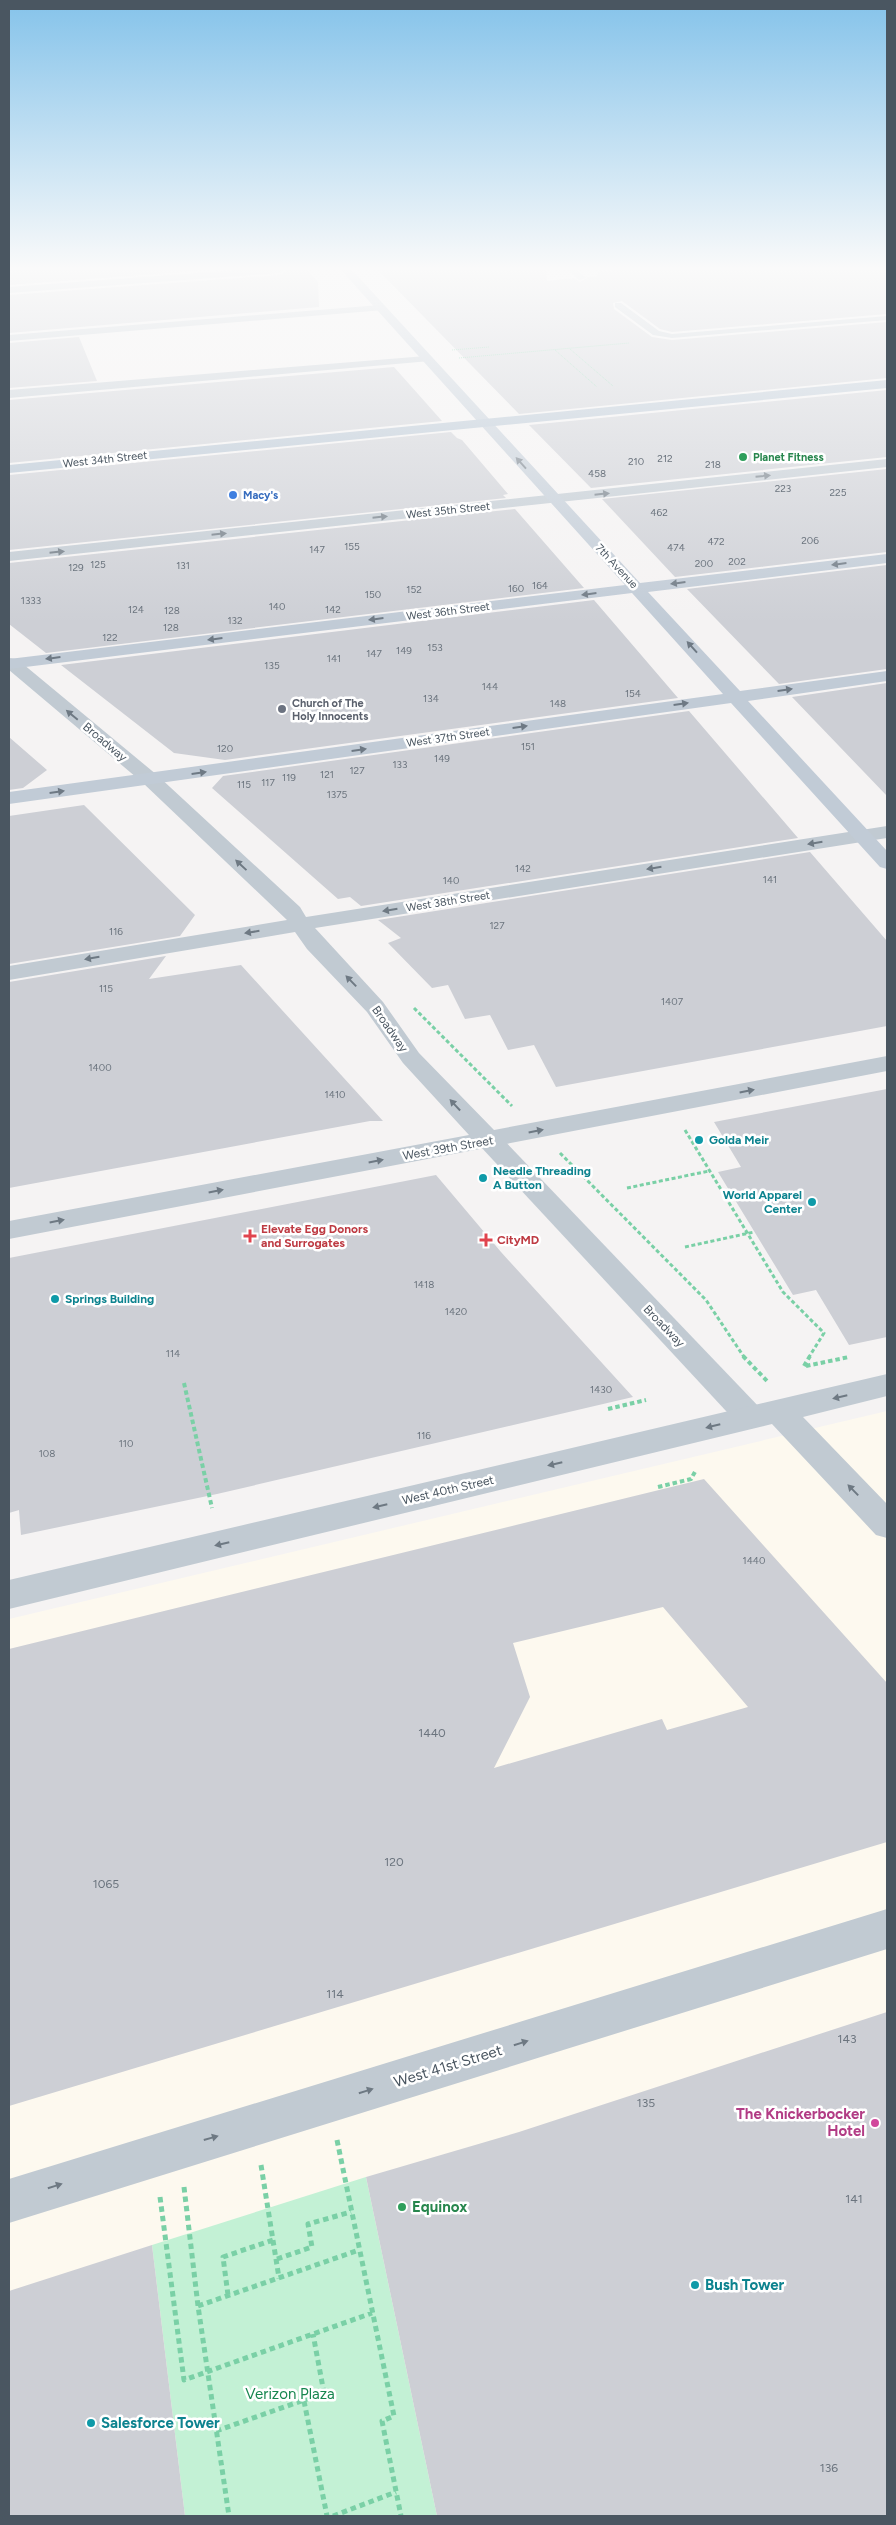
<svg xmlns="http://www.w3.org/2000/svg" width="896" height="2525" viewBox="0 0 896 2525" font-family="Figtree,sans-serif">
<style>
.commercial{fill:#fdf9ef}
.green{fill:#c3f1d5}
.building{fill:#cdcfd5;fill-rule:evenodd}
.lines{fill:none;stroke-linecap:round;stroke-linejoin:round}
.path-far3{stroke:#7ad0a6;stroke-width:1;stroke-dasharray:1 1;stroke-linecap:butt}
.path-far2{stroke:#7ad0a6;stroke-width:3;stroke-dasharray:4 2.5;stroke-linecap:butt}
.path-far1{stroke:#7ad0a6;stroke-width:4;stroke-dasharray:4.5 3;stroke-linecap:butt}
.path{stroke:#7ad0a6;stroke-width:5;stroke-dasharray:5.5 4;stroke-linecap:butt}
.service{fill:#c1cad2;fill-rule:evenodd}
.pedestrian{fill:#c1cad2;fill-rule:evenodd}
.minor{fill:#c1cad2;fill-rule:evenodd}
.tertiary{fill:#c1cad2;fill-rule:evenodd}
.secondary{fill:#c1cbd6;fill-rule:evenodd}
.primary{fill:#b3c2d1;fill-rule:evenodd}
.oneway{fill:#6e7984}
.oneway2{fill:#6e7983}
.leisure-dot{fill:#2e9e5b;stroke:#fff;stroke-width:2}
.shop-dot{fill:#3f7fe0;stroke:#fff;stroke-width:2}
.worship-dot{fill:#6b7280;stroke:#fff;stroke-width:2}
.culture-dot{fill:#0f9aa8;stroke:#fff;stroke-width:2}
.health-dot{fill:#e0444e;stroke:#fff;stroke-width:2}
.hotel-dot{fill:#d1479c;stroke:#fff;stroke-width:2}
.labels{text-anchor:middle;stroke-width:5;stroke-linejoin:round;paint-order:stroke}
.number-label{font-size:10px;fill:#6b747e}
.far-leisure-label{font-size:11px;font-weight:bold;fill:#27864d;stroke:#fff;text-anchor:start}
.far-street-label{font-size:11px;fill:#4a5661;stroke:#fff}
.far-shop-label{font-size:11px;font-weight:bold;fill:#366cbe;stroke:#fff;text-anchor:start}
.far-worship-label{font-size:11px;font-weight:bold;fill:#5b616d;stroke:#fff;text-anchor:start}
.street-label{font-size:12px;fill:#4a5661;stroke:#fff}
.culture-label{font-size:12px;font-weight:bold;fill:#0d838f;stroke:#fff;text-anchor:start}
.health-label{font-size:12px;font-weight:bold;fill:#be3a42;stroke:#fff;text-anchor:start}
.near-number-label{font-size:12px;fill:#6b747e}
.near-street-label{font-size:15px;fill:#4a5661;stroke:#fff}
.near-hotel-label{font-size:15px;font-weight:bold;fill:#b23c85;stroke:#fff;text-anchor:end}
.near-leisure-label{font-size:15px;font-weight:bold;fill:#27864d;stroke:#fff;text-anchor:start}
.near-culture-label{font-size:15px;font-weight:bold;fill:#0d838f;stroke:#fff;text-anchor:start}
.near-park-label{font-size:15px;fill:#17864f;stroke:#fff}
</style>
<rect width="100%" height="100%" fill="#f5f3f3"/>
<path class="commercial" d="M887 1411V2516H9V1619Z"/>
<path class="green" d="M366 2177 437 2516H185L152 2245Z"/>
<path class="building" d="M9 270H209L9 285Z
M287 270H308L318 282 319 307 9 333V295L280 275Z
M378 270H546L547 281 574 278 580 282 588 277H596L599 271 618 270H887V314L672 332 660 329 622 301 613 303 614 309 652 337 672 340 887 322V378L519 414Z
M79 337 97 381 9 388V343Z
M394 367 442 421 9 463V400Z
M887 390V457L591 488 529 425Z
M451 432 457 438 462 440 508 494 503 495 506 498 9 550V475Z
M887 469V552L675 577 602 499Z
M515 509 584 588 46 653 9 624V563Z
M887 565V669L779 684 687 589Z
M594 600 678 698 225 760 174 753 61 665Z
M887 683V796L792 697Z
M689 711 798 838 361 906 350 897 338 899 212 788 223 776Z
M9 737 47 770 23 788 9 790Z
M84 805 195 915 180 936 9 964V816Z
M810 852 887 941V1026L556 1087 534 1045 508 1050 490 1015 465 1019 448 985 432 988 388 943 401 938 378 920Z
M166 956 149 979 241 965 383 1121H370L9 1188V982Z
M887 1089V1337L849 1345 816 1290 793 1295 718 1172 741 1167 714 1122Z
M436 1175 501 1252 633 1397 217 1494 21 1535 19 1510 9 1513V1258Z
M704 1479 887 1683V1842L9 2106V1649ZM663 1607 748 1707 667 1730 662 1719 494 1768 530 1697 513 1643Z
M887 2012V2516H437L366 2177 519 2132Z
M152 2245 185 2516H9V2291Z"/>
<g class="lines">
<path class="path-far3" d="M570 349 613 386
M452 350 489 347
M555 350 597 387
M459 358 629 343"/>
<path class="path-far2" d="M414 1008 512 1106
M685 1130 783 1292 824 1333 809 1357
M560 1153 706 1300 744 1357
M627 1188 709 1171
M685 1247 754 1232"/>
<path class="path-far1" d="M743 1356 768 1382
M804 1366 810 1356
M806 1366 849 1357
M184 1383 212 1508
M608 1409 646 1400
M658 1487 691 1479 696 1470"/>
<path class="path" d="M337 2140 394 2416 382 2421 401 2516
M261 2165 279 2278
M184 2187 198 2306 229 2516
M160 2197 184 2380 372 2313
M277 2259 312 2247 308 2224 351 2212
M228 2295 223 2257 273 2240
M198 2306 359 2250
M304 2401 327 2516
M216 2431 324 2393 313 2334
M333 2516 396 2492"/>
<path class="service" d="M568 270H577L586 278 579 280Z
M615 303H621L659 331 672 334 887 316V320L672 338 653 335 615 307Z"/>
<path class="pedestrian" d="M489 1132 498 1134 761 1409 765 1417 761 1425 750 1429 739 1425 480 1146 476 1140 480 1134Z"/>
<path class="minor" d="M380 305 384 306V310L9 341V335Z
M426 356 430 357V361L9 398V390Z
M887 459V467L9 561V552Z
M9 658 17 659 157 775 300 907 306 917 887 826V838L315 928 383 1002 419 1053 494 1130 887 1056V1071L9 1239V1221L469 1135 403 1063 367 1012 307 949 295 932 9 980V966L287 920 143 783 9 670Z
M887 1374V1396L803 1417 887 1504V1538L876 1535 772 1424 9 1609V1580Z
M887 1909V1949L9 2223V2179Z"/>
<path class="tertiary" d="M237 270H285L280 273 9 293V287Z"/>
<path class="secondary" d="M341 270H352L640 583 887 554V563L648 592 740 691 887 671V681L748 701 887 851V869L880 867 731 703 9 804V792L723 694 632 593 9 669V659L625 585Z"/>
<path class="primary" d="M887 380V388L9 473V465Z"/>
</g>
<defs><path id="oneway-solid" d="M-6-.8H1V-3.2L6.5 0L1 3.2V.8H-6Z" transform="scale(1.25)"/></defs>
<g class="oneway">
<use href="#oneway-solid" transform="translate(521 463) rotate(-132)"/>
<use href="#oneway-solid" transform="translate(839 564) rotate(173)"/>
<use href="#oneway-solid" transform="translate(678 583) rotate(173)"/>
<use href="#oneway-solid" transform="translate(589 594) rotate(173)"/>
<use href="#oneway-solid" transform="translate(376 619) rotate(173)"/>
<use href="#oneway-solid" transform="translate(215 639) rotate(173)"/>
<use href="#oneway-solid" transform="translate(692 647) rotate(-132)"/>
<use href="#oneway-solid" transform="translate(53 658) rotate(173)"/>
<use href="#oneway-solid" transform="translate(785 690) rotate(-8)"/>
<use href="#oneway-solid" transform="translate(681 704) rotate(-8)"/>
<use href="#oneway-solid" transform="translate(520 727) rotate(-8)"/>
<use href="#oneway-solid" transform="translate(359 750) rotate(-8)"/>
<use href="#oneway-solid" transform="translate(199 773) rotate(-8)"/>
<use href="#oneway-solid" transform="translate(57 792) rotate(-8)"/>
</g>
<g class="oneway2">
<use href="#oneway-solid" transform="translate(763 476) rotate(-6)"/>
<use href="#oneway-solid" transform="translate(602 494) rotate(-6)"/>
<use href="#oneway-solid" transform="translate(380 517) rotate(-6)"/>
<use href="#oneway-solid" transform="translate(219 534) rotate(-6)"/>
<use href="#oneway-solid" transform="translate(57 552) rotate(-6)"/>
<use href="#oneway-solid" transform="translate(72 715) rotate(-140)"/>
<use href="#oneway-solid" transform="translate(815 843) rotate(171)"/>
<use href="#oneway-solid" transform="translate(241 865) rotate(-137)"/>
<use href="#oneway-solid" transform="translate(654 868) rotate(171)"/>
<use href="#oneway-solid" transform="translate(390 910) rotate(171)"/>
<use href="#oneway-solid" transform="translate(252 932) rotate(171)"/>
<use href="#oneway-solid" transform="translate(92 958) rotate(170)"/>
<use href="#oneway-solid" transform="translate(351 981) rotate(-134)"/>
<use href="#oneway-solid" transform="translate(747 1091) rotate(-11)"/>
<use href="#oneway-solid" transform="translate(455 1105) rotate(-133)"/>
<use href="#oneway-solid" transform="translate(536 1131) rotate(-11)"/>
<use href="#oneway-solid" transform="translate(376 1161) rotate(-11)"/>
<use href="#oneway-solid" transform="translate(216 1191) rotate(-11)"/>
<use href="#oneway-solid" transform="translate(57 1221) rotate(-11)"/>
<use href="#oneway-solid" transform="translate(840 1397) rotate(167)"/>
<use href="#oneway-solid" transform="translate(713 1426) rotate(166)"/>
<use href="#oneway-solid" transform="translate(555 1464) rotate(167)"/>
<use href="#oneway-solid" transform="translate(853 1490) rotate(-134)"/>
<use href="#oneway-solid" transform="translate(380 1506) rotate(167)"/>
<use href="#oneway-solid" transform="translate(222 1544) rotate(167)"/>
<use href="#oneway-solid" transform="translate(521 2043) rotate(-17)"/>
<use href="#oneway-solid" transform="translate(366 2091) rotate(-17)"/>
<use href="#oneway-solid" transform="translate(211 2138) rotate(-16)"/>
<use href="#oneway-solid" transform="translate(55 2186) rotate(-17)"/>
</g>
<linearGradient id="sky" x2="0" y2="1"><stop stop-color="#85c3ea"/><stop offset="0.43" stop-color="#fafafa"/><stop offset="1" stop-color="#fafafa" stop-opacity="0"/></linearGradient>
<rect width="896" height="624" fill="url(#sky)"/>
<g class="leisure-dot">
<circle cx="743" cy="457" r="5"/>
<circle cx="402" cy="2207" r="5"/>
</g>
<circle class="shop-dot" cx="233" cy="495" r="5"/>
<circle class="worship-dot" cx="282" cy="709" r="5"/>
<g class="culture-dot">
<circle cx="699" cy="1140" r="5"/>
<circle cx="483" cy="1178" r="5"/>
<circle cx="812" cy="1202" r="5"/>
<circle cx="55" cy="1299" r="5"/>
<circle cx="695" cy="2285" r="5"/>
<circle cx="91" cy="2423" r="5"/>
</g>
<g class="health-dot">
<path d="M247.5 1228.5h5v5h5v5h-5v5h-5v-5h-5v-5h5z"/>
<path d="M483.5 1232.5h5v5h5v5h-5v5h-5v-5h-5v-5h5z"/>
</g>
<circle class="hotel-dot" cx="875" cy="2123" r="5"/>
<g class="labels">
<g class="number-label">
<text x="665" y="462">212</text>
<text x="636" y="465">210</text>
<text x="713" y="468">218</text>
<text x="597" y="477">458</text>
<text x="783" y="492">223</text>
<text x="838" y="496">225</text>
<text x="659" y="516">462</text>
<text x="810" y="544">206</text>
<text x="716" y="545">472</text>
<text x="352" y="550">155</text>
<text x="676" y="551">474</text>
<text x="317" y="553">147</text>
<text x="737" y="565">202</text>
<text x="704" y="567">200</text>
<text x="98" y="568">125</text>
<text x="183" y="569">131</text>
<text x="76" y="571">129</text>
<text x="540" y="589">164</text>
<text x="516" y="592">160</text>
<text x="414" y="593">152</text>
<text x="373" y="598">150</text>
<text x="31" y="604">1333</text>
<text x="277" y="610">140</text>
<text x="136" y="613">124</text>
<text x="333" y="613">142</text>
<text x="172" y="614">128</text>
<text x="235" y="624">132</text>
<text x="171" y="631">128</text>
<text x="110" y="641">122</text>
<text x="435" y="651">153</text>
<text x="404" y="654">149</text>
<text x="374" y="657">147</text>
<text x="334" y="662">141</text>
<text x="272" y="669">135</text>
<text x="490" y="690">144</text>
<text x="633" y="697">154</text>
<text x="431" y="702">134</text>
<text x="558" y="707">148</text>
<text x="528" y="750">151</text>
<text x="225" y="752">120</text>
<text x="442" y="762">149</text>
<text x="400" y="768">133</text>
<text x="357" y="774">127</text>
<text x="327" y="778">121</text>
<text x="289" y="781">119</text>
<text x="268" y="786">117</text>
<text x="244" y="788">115</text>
<text x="337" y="798">1375</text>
<text x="523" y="872">142</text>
<text x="770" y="883">141</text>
<text x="451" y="884">140</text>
<text x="497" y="929">127</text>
<text x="116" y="935">116</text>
<text x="106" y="992">115</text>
<text x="672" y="1005">1407</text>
<text x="100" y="1071">1400</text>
<text x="335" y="1098">1410</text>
<text x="424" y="1288">1418</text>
<text x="456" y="1315">1420</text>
<text x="173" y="1357">114</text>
<text x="601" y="1393">1430</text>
<text x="424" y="1439">116</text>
<text x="126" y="1447">110</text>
<text x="47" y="1457">108</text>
<text x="754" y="1564">1440</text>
</g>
<g class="far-leisure-label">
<text x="753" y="461">Planet Fitness</text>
</g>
<g class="far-street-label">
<text transform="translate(105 459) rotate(-6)" y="4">West 34th Street</text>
<text transform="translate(448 510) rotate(-6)" y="4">West 35th Street</text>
<text transform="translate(617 566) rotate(47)" y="4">7th Avenue</text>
<text transform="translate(448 611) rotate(-7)" y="4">West 36th Street</text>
<text transform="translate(448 737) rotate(-8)" y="4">West 37th Street</text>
<text transform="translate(448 901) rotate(-9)" y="4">West 38th Street</text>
</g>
<g class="far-shop-label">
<text x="243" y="499">Macy's</text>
</g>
<g class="far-worship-label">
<text x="292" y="707">Church of The<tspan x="292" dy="13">Holy Innocents</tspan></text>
</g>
<g class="street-label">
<text transform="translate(105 742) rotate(40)" y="4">Broadway</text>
<text transform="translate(390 1029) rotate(55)" y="4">Broadway</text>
<text transform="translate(448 1148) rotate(-10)" y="4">West 39th Street</text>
<text transform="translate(664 1326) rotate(46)" y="4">Broadway</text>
<text transform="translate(448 1490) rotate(-13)" y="4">West 40th Street</text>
</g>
<g class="culture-label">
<text x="709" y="1144">Golda Meir</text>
<text x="493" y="1175">Needle Threading<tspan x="493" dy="14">A Button</tspan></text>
<text x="802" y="1199" text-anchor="end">World Apparel<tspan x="802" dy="14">Center</tspan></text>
<text x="65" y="1303">Springs Building</text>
</g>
<g class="health-label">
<text x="261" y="1233">Elevate Egg Donors<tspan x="261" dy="14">and Surrogates</tspan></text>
<text x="497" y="1244">CityMD</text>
</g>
<g class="near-number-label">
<text x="432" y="1737">1440</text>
<text x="394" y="1866">120</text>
<text x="106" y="1888">1065</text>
<text x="335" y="1998">114</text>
<text x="847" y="2043">143</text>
<text x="646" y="2107">135</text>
<text x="854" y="2203">141</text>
<text x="829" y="2472">136</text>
</g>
<g class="near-street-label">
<text transform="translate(448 2066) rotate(-17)" y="5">West 41st Street</text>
</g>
<g class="near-hotel-label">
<text x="865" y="2119">The Knickerbocker<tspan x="865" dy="17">Hotel</tspan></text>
</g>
<g class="near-leisure-label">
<text x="412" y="2212">Equinox</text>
</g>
<g class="near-culture-label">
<text x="705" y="2290">Bush Tower</text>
<text x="101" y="2428">Salesforce Tower</text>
</g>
<g class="near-park-label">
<text x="290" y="2399">Verizon Plaza</text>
</g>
</g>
<rect width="896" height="2525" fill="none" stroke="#4a5661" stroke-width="20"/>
</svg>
